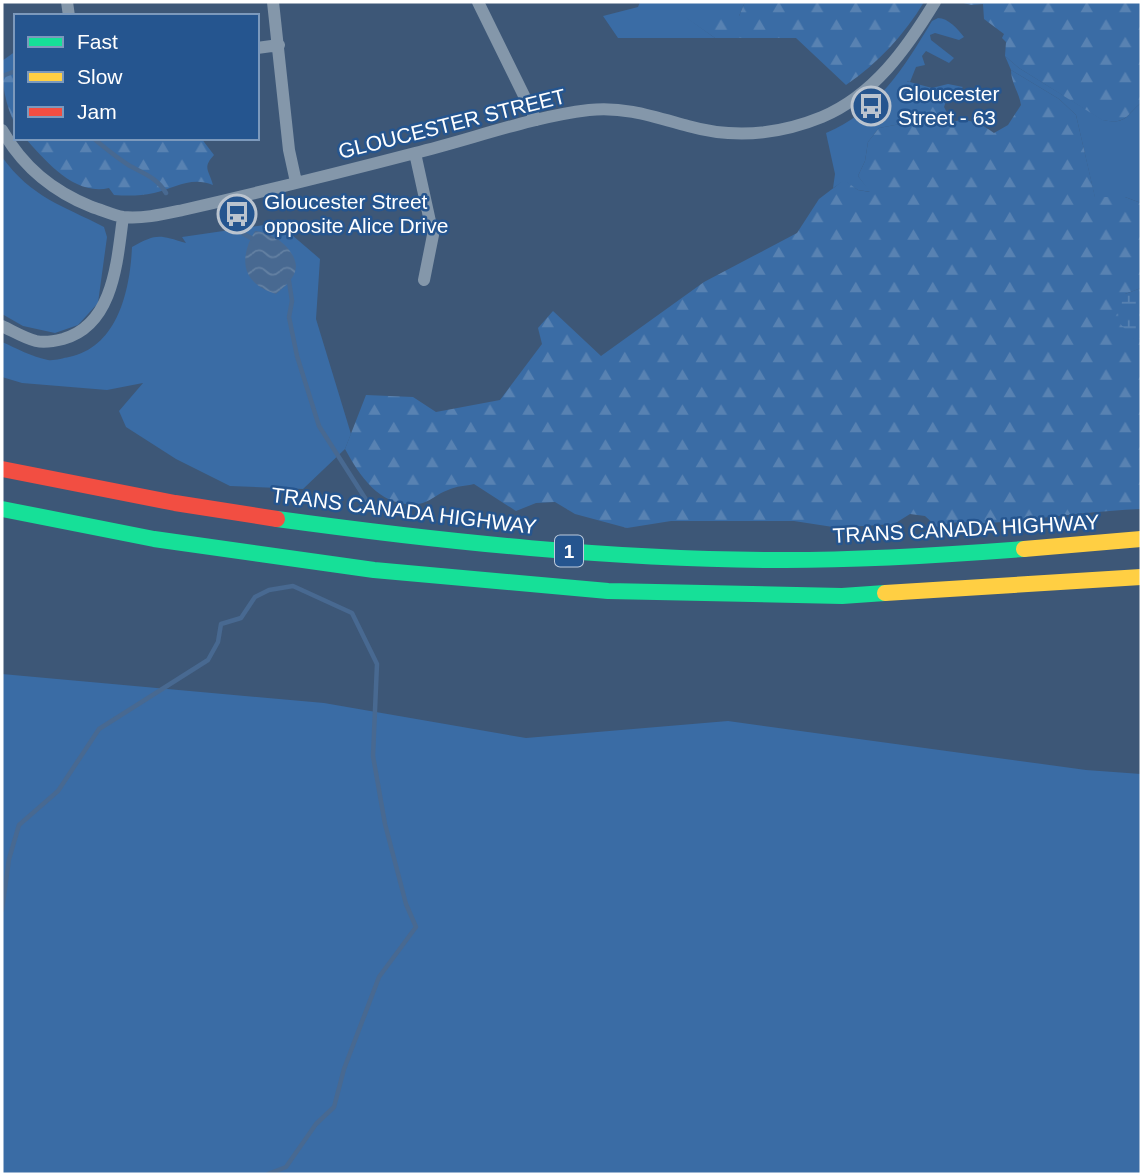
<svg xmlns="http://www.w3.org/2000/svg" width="1143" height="1176" viewBox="0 0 1143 1176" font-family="Helvetica,sans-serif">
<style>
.grass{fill:#3a6ca5}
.forest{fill:url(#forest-firs)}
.wetland{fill:url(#wetland-marsh)}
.water{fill:url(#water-waves)}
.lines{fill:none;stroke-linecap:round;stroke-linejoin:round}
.stream{stroke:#486991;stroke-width:4.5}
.street{stroke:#8497aa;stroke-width:12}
.fast{stroke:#16e098;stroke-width:16}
.slow{stroke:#ffcf43;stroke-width:16}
.jam{stroke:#f24e42;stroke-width:16}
.labels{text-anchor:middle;stroke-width:5;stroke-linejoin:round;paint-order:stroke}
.shield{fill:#25558f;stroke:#beccdd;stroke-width:2}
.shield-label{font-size:19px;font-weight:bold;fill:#fff}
.poi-label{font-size:21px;fill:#fff;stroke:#25558f;text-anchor:start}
.street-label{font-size:21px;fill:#fff;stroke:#25558f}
</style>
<defs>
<pattern id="forest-firs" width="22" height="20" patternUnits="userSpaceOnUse" patternTransform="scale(1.75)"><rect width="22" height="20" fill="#3a6ca5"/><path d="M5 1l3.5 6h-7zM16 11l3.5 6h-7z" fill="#5882b2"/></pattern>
<pattern id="wetland-marsh" width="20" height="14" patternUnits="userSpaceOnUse" patternTransform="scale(1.75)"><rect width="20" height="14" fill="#3a6ca5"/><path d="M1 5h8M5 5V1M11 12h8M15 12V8" fill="none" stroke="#5882b2"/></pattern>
<pattern id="water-waves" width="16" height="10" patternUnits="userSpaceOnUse" patternTransform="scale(1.75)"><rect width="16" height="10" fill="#486991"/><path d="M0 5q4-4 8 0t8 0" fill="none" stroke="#6380a2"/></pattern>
</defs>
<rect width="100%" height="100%" fill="#3d5777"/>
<path class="grass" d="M640 2H745L739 16 686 17 715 38H618L603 16 638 7Z
M938 18C948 18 958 29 964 37L959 40 935 33 930 35 931 40 954 58 949 63 926 51 922 56 925 65 916 67 910 82 907 81 911 122 879 128 868 142 865 161 858 176 871 192 858 190 844 181 833 188 835 174 826 133C877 112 905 66 932 21Z
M1005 56 1019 68 1103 120C1127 125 1126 115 1141 103V203L1125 197 1095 198 1076 115 1059 99 1011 70Z
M2 157C32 198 62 205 104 227L107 237 98 303 78 325 55 333 23 326 2 314Z
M278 223 320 259 316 319 351 434 345 449 303 489 230 486 176 459 126 427 119 411 143 383 107 390 22 383 2 377V342C16 348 32 357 48 360 54 361 63 358 69 357 118 347 130 290 132 247 157 233 159 235 186 243L182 237Z
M2 674 324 703 526 738 728 721 1086 770 1141 774V1174H2Z"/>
<path class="forest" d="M745 2H924C904 35 878 63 846 85L796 38H715L685 17 694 14 739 16Z
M960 2H1141V103C1126 115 1127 125 1102 120L1019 68 1005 56 1006 42 1002 38 1004 34 984 19 983 4 971 5Z
M16 51V126C5 105 2 84 2 61Z
M1011 70 1059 99 1076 115 1095 197H1125L1141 203V288L1125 294 1134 339H1141V509C1091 511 1041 519 990 523 969 524 959 519 937 527L925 516 910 514 894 524 864 526 833 527 794 521H671L627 528 575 514 555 502 536 503 516 511 474 484C466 486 456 486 448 490 438 493 429 503 418 504 381 508 361 478 345 449L366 395 413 397 436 412 500 400 542 344 538 328 553 311 601 356 704 282 797 233 819 199 844 180 858 190 870 192 858 176 865 161 868 142 879 128 911 122 903 92 906 81 932 88 948 84 963 87 946 101 944 107 952 122C969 118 980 123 994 133L1008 125 1021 105C1019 92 1011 83 1011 70Z
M25 138H201L214 155C202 168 209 170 213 185 191 176 175 188 154 193 140 196 128 196 114 195L109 188C74 196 46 161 25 138Z"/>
<path class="wetland" d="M1141 288V339H1134L1115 318 1125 294Z"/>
<path class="water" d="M255 231C272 232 294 247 296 266 296 278 284 287 276 294 242 284 238 259 255 231Z"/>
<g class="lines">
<path class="stream" d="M2 76 16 71
M93 138C105 148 117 158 130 166 145 174 157 178 166 193
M228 225 251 238
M289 281 292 301 289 317 297 356 319 426 372 509
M2 910 9 859 19 825 58 791 99 729 208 660 218 642 221 624 241 618 255 597 269 590 293 586 352 613 377 664 373 756 385 824 406 904 416 927 379 977 344 1069 334 1107 316 1124 286 1167 268 1174"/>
<path class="street" d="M67 2 69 16
M273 2 289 150 296 182
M478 2 536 120
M257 48 279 45
M2 130C23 167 52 191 92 207 102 210 113 215 123 217 143 219 164 214 183 210 261 192 338 173 415 153 473 139 530 117 589 110 624 106 655 117 688 126 734 139 778 135 822 117 874 95 907 48 935 2
M415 153 433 235 424 280
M2 326C13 331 24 338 36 341 45 343 55 341 63 339 114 325 117 261 123 217"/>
<path class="fast" d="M2 509 154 539 374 570 608 591 842 596 885 593
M277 519C445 542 616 560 785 560 865 560 945 555 1024 549"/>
<path class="slow" d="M1024 549 1141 539
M885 593 1141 577"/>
<path class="jam" d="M2 469 175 503 277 519"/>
</g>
<defs>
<symbol id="bus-ring" viewBox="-11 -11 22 22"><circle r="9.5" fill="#25558f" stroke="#bbc4cf" stroke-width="1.5"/><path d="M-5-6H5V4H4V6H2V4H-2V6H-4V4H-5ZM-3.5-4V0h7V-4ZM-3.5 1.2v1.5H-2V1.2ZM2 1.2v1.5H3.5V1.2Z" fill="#bbc4cf"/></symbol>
</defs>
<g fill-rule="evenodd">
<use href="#bus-ring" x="849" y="84" width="44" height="44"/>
<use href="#bus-ring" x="215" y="192" width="44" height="44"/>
</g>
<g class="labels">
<rect class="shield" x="555" y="535.5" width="28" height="31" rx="5"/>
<g class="shield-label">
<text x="569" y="558">1</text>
</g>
<g class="poi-label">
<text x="898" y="101">Gloucester<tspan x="898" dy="24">Street - 63</tspan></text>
<text x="264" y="209">Gloucester Street<tspan x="264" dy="24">opposite Alice Drive</tspan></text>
</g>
<g class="street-label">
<text transform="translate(452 124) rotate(-14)" y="7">GLOUCESTER STREET</text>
<text transform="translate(404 511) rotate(7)" y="7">TRANS CANADA HIGHWAY</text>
<text transform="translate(966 529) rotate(-3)" y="7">TRANS CANADA HIGHWAY</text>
</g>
</g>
<rect width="1143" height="1176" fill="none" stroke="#ffffff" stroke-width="7"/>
<rect x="14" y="14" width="245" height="126" fill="#25558f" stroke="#7c99bc" stroke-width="2"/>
<rect x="28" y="37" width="35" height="10" fill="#16e098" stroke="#7c99bc" stroke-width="2"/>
<text x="77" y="49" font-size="21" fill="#ffffff">Fast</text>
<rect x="28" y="72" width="35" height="10" fill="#ffcf43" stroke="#7c99bc" stroke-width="2"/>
<text x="77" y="84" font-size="21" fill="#ffffff">Slow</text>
<rect x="28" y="107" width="35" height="10" fill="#f24e42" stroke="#7c99bc" stroke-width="2"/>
<text x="77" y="119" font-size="21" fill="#ffffff">Jam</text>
</svg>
